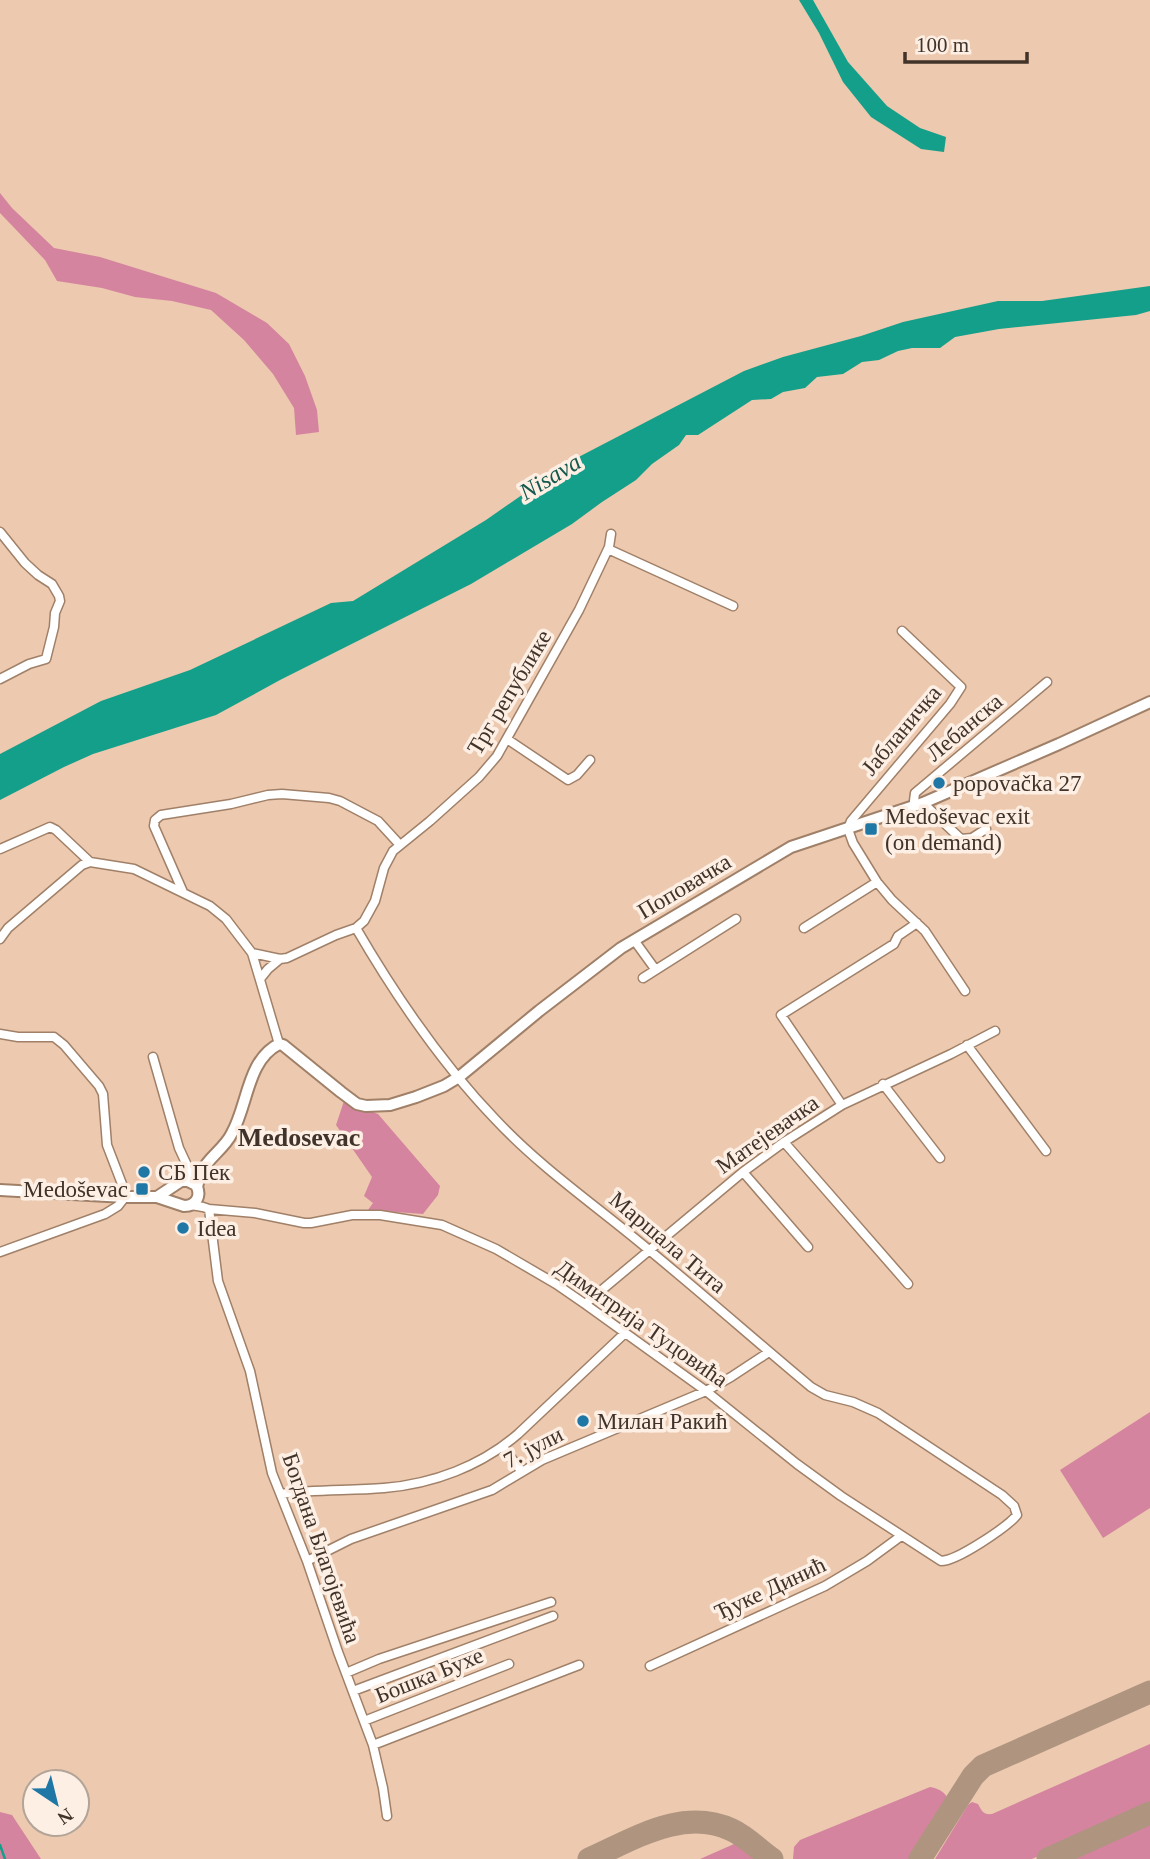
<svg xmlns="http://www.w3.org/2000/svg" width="1150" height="1859" viewBox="0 0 1150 1859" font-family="'Times New Roman',serif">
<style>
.green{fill:#d5849f}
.water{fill:#139f89}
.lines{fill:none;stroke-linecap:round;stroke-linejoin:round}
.stream{stroke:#139f89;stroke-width:2.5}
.taxiway{stroke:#af9480;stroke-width:23}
.street-casing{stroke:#a08068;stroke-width:11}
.secondary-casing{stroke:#a08068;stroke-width:14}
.street{stroke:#fff;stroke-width:8}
.secondary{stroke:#fff;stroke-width:10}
.poi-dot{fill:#1f77a6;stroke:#fdefe4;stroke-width:2.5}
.labels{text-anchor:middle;stroke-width:7;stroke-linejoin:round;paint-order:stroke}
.street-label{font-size:23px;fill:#413329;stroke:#fdefe4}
.poi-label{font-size:23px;fill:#413329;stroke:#fdefe4;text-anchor:start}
.water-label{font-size:24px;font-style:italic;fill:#15584c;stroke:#fdefe4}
.quarter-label{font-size:26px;font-weight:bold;fill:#413329;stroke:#fdefe4}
</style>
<rect width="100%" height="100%" fill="#ecc9af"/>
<path class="green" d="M0 193 12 208 54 248 100 257 216 293 267 323 289 344 305 376 317 410 319 432 296 435 294 408 273 374 244 340 211 310 172 301 135 297 102 288 57 281 45 260 0 213Z
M344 1101 378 1114 440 1186 438 1195 423 1214 368 1210 373 1203 364 1196 372 1177 336 1125Z
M1150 1412V1508L1103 1538 1060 1470Z
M1150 1744V1807L1032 1859H935L968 1805 972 1802 978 1804C982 1811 983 1815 992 1814Z
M930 1787C942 1789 951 1796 948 1808L916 1859H793L794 1847 800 1840Z
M0 1812 12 1815 41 1859H0Z
M1150 1822V1859H1068Z
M734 1844 742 1846 759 1859H700Z"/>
<path class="water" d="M799 0H813L848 62 887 106 920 128 946 137 944 152 921 149 871 117 843 82 819 33Z
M1150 286V311L1136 315 999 329 955 337 940 348H912L898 351 879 360 862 362 843 374 817 377 805 388 783 392 771 399 752 400 698 435H686L679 445 652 464 636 480 602 502 572 524 471 584 280 680 216 715 93 754 64 767 0 800V754L101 701 190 670 331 603 353 601 486 520 569 462 744 371 783 357 861 336 903 322 998 301H1042Z"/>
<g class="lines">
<path class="stream" d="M0 1845 5 1859"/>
<path class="taxiway" d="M589 1859C634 1839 683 1807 732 1830 747 1837 759 1850 772 1859
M920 1859 973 1776 983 1766 1150 1692
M1048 1859 1150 1813"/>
<defs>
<path id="street" d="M0 532 25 563 38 575 52 584 59 596 60 601 55 613 54 627 46 659 29 664 0 679
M608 549 733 606
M902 631 961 687 950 704 851 821 848 829 853 843 877 882 892 900 925 931 965 991
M507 739 568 780 577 775 590 760
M923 803 961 839 972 838 986 829
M915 806 914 801 915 793 1047 682
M0 849 50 827 56 830 90 862
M183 892 154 826 155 820 161 815 231 804 268 795 282 794 329 798 340 801 378 821 400 845
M804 928 877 882
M0 939 8 928 82 865 90 862 134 869 210 906 226 919 252 953 279 1044
M634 940 655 969
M252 953 280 959 287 958 336 935 356 928 364 921 375 901 384 868 393 851 430 821 479 777 497 756 579 610 609 547 611 534
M643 978 736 919
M260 979 268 969 280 959
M0 1034 18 1037H54L64 1045 99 1086 103 1094 107 1145 122 1184 125 1197 118 1206 105 1214 0 1252
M967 1045 1046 1151
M153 1057 179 1148 192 1176
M883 1084 940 1158
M842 1105 781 1015 894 944 898 936 917 923
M784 1142 908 1284
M743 1172 808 1247
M191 1205 203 1207 209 1209 255 1213 304 1223H311L352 1215H380L442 1225 496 1249 556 1284 585 1304 706 1391 797 1464 841 1496 941 1561C957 1561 1007 1527 1017 1515L1014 1506 1002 1495 878 1413 853 1402 825 1395 811 1387C757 1342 704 1295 649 1250 598 1207 542 1169 496 1120 442 1064 395 995 356 928
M209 1209 218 1281 250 1371 272 1473 307 1561 338 1652 373 1745 383 1788 387 1816
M585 1304 743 1172 784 1142 842 1105 951 1054 995 1031
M503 1447 522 1472
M281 1494C315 1489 350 1491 384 1488 433 1484 481 1466 518 1434L625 1333
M307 1561 351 1539 492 1490 542 1460 706 1391 731 1377 769 1352
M650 1666 825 1586 867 1561 901 1536
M346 1673 379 1659 551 1602
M353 1691 553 1616
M364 1721 509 1664
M373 1745 579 1665"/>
<path id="secondary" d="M197 1187C198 1182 200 1176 202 1171 209 1157 225 1148 232 1133 248 1105 247 1060 279 1044L283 1045 341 1092 357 1104 366 1106 390 1105 416 1097 444 1086 459 1077 539 1011 621 948 791 847 923 803 1059 744 1150 702
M0 1190 125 1197H157L184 1206C196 1206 202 1196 196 1185L188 1181
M157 1197 181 1181H188L191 1178"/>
</defs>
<use href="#street" class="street-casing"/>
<use href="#secondary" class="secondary-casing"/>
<use href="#street" class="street"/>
<use href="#secondary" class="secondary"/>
</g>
<g class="poi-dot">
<circle cx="939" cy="783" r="7"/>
<rect x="864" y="822" width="14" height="14" rx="3.5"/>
<circle cx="144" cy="1172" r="7"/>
<rect x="135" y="1182" width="14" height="14" rx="3.5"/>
<circle cx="183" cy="1228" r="7"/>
<circle cx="583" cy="1421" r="7"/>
</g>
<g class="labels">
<g class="street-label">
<text transform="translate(509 692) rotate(-59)" y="8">Трг републике</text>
<text transform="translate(964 727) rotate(-40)" y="8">Лебанска</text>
<text transform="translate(901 730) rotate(-50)" y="8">Јабланичка</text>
<text transform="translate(684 886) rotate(-31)" y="8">Поповачка</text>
<text transform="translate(767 1134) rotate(-35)" y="8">Матејевачка</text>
<text transform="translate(668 1242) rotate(40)" y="8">Маршала Тита</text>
<text transform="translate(642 1323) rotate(35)" y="8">Димитрија Туцовића</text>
<text transform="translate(533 1447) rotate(-28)" y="8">7. јули</text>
<text transform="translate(322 1548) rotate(71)" y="8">Богдана Благојевића</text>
<text transform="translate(770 1588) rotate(-25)" y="8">Ђуке Динић</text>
<text transform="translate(429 1675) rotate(-22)" y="8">Бошка Бухе</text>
</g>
<g class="poi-label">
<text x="953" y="791">popovačka 27</text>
<text x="885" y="824">Medoševac exit<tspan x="885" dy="26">(on demand)</tspan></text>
<text x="158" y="1180">СБ Пек</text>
<text x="128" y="1197" text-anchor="end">Medoševac</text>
<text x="197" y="1236">Idea</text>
<text x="597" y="1429">Милан Ракић</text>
</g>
<g class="water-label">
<text transform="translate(550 477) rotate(-31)" y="8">Nisava</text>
</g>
<g class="quarter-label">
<text x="299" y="1146">Medosevac</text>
</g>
</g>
<g transform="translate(56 1803) rotate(145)"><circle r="33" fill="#fdefe4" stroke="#b2a499" stroke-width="2"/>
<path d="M0-5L12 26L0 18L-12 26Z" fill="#1f77a6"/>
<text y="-10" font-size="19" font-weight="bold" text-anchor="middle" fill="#413329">N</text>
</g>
<path d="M905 52v10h122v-10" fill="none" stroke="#413329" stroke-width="3.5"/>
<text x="916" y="52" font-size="21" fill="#413329" stroke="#fdefe4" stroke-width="5" paint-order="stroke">100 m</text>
</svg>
